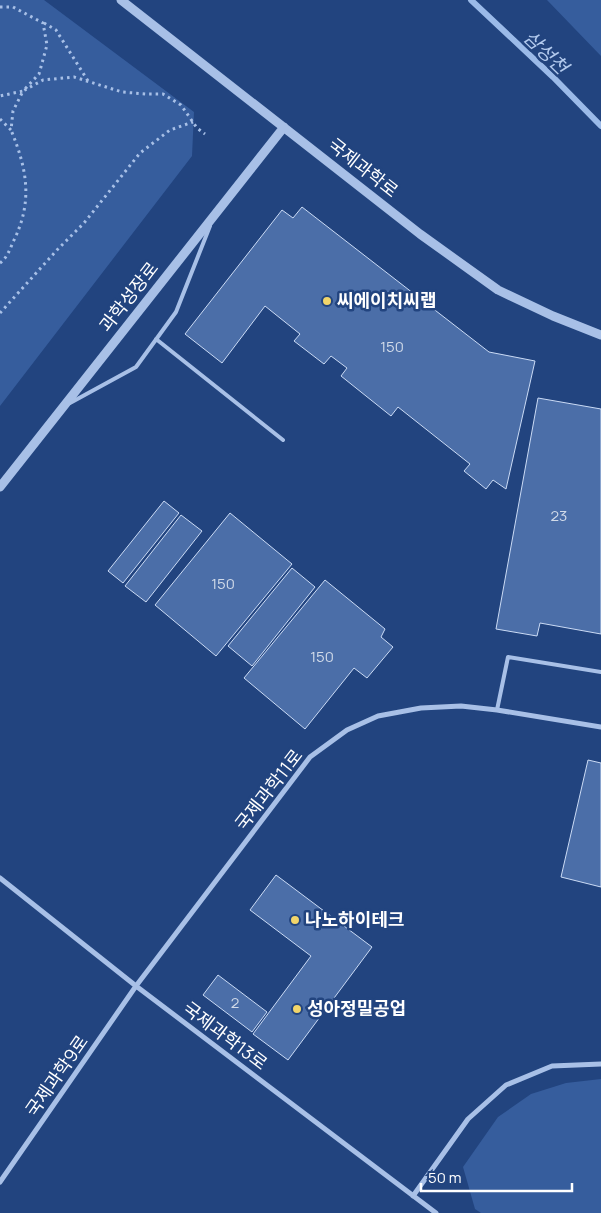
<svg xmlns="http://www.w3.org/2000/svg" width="601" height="1213" viewBox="0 0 601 1213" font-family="Manrope,'Noto Sans KR',sans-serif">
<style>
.green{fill:#365d9d}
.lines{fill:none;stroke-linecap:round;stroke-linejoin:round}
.stream{stroke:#9bbae8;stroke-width:6}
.building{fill:#4b6ea8;stroke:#cbdbf5}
.path{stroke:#a8c0e7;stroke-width:3;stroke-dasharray:2.5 4;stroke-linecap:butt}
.service{stroke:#a8c0e7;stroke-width:4}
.minor{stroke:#a8c0e7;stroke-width:5}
.tertiary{stroke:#a8c0e7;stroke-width:9}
.poi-dot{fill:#f2d56a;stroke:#22447f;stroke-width:2}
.labels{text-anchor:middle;stroke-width:5;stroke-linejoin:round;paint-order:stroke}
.number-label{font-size:15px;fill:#d2dbe9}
.street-label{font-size:18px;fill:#fff;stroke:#22447f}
.poi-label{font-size:18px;font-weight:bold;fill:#fff;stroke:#22447f;text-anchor:start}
.water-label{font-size:19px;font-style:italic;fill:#b3caee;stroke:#22447f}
</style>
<rect width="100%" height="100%" fill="#22447f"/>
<path class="green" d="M0 0H44L194 112 192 156 0 406Z
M547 0H601V56Z
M601 1079V1213H481L475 1209 463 1167 498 1117 531 1094 566 1083Z"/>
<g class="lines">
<path class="stream" d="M471 0 553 77 601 126"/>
</g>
<path class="building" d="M302 207 489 352 535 361 506 489 493 480 486 489 464 471 470 464 398 407 391 416 341 376 347 368 331 356 324 364 294 341 300 334 265 306 222 363 185 334 282 210 293 218Z
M538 398 601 409V634L540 623 537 636 496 629Z
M164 501 179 513 123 583 108 571Z
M230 513 292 564 216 656 155 605Z
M181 515 202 531 146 602 125 586Z
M292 568 315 587 252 666 228 646Z
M325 580 385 629 381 637 393 647 367 678 354 668 305 729 244 678Z
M588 760 601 763V887L561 877Z
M276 875 372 947 288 1060 253 1034 311 956 250 910Z
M218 975 267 1012 252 1032 203 995Z"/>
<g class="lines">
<path class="path" d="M0 7H13L43 23 47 45 39 74 23 91 0 96
M44 23 56 30 88 81
M0 119 11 130 13 111 23 91 43 80 74 77 122 92 146 94H163L181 105 197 128 205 134
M0 263C7 258 10 249 14 240 33 201 27 169 11 130
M0 313 57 250 84 223 140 153 170 130 193 122"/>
<path class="service" d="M156 339 283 440
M70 403 136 367 176 312 210 226
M497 710 508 657 601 672"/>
<path class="minor" d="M0 878 136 986 436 1213
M0 1182 136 986 310 757 347 730 378 716 421 708 461 706 497 710 601 727
M413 1196 468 1119 506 1085 552 1066 601 1064"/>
<path class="tertiary" d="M121 0 420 234 498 290 553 316 601 335
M0 487 284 127"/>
</g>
<g class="poi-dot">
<circle cx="327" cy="301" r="5"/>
<circle cx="295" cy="920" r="5"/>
<circle cx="297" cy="1009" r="5"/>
</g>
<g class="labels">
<g class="number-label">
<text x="392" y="352">150</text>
<text x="559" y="521">23</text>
<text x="223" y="589">150</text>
<text x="322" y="662">150</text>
<text x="235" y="1008">2</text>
</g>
<g class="street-label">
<text transform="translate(363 168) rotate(38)" y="6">국제과학로</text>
<text transform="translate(129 297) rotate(-52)" y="6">과학성장로</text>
<text transform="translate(269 790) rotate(-52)" y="6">국제과학11로</text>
<text transform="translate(225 1036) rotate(37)" y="6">국제과학13로</text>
<text transform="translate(57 1076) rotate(-55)" y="6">국제과학9로</text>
</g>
<g class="poi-label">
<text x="337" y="307">씨에이치씨랩</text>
<text x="305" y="926">나노하이테크</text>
<text x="307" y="1015">성아정밀공업</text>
</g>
<g class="water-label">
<text transform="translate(546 52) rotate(44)" y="7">삼성천</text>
</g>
</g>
<path d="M421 1183v8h151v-8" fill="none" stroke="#ffffff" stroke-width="2.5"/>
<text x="428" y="1183" font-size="15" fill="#ffffff" stroke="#22447f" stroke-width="4" paint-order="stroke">50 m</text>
</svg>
